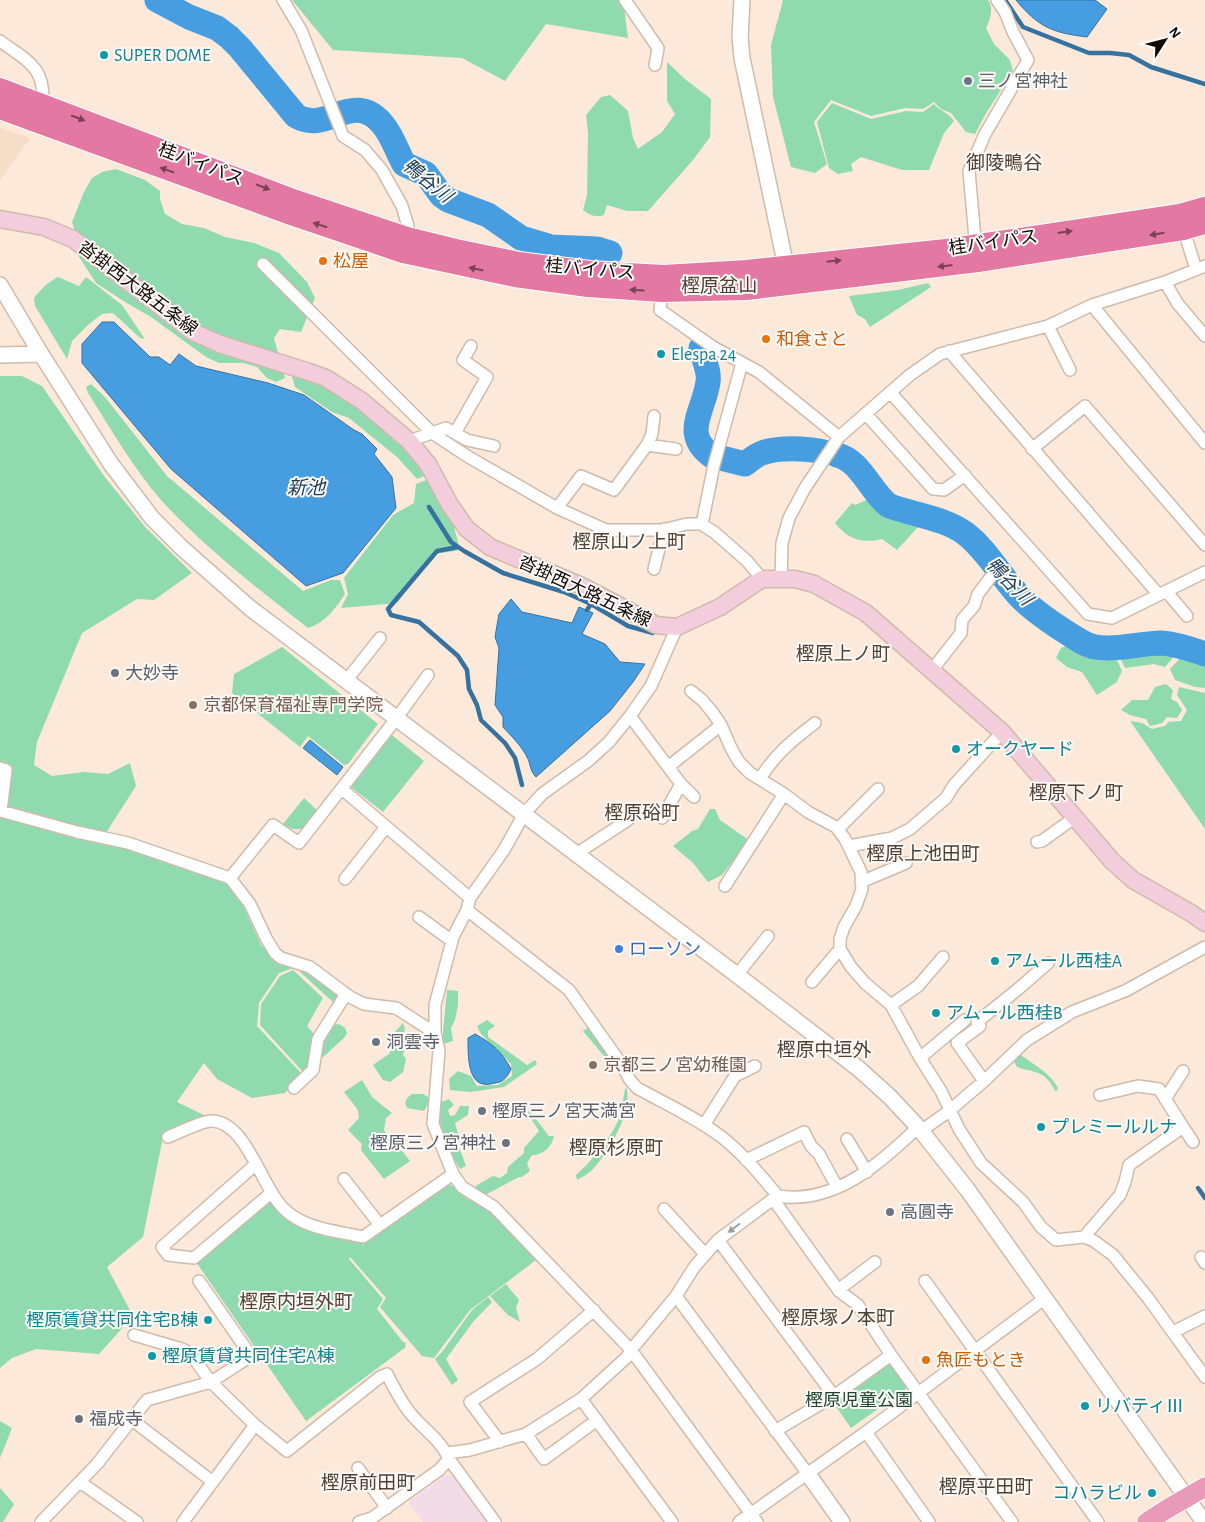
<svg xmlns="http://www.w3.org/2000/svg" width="1205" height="1522" viewBox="0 0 1205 1522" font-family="'Alegreya Sans','Noto Sans JP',sans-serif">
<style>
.built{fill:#f5ddc7}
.education{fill:#f2dce8}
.green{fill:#8fdaae}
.water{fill:#469ee1;stroke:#36729f}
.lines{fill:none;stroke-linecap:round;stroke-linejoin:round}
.stream{stroke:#36729f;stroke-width:4.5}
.river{stroke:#469ee1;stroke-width:25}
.minor-casing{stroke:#cebbab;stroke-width:14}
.tertiary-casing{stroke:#cebbab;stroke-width:18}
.secondary-casing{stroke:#cebbab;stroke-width:19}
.primary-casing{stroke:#fff;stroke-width:21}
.trunk-casing{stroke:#fff;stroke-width:22}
.minor{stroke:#fff;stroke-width:11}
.tertiary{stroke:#fff;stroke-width:15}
.secondary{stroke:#f4cddc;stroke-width:16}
.primary{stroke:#ea9ab9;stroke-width:19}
.trunk{stroke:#e378a2;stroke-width:20}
.oneway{fill:#7a4254}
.oneway2{fill:#a09d9b}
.culture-dot{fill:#0f9aa8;stroke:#fdf9f6;stroke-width:2}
.worship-dot{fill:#6b7280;stroke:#fdf9f6;stroke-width:2}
.food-dot{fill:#e8710a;stroke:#fdf9f6;stroke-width:2}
.education-dot{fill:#8d6e63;stroke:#fdf9f6;stroke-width:2}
.shop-dot{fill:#3f7fe0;stroke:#fdf9f6;stroke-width:2}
.labels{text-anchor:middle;stroke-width:4;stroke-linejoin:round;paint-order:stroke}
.culture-label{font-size:18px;fill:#0d838f;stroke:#fdf9f6;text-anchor:start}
.worship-label{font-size:18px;fill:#5b616d;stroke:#fdf9f6;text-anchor:start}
.street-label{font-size:18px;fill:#110b06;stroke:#fdf9f6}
.food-label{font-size:18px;fill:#c56008;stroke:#fdf9f6;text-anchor:start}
.education-label{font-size:18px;fill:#785e54;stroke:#fdf9f6;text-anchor:start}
.shop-label{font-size:18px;fill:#366cbe;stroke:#fdf9f6;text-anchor:start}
.park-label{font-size:18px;fill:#1c4730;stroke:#fdf9f6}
.neighbourhood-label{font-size:19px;fill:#514134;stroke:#fdf9f6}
.water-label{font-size:19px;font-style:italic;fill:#173c57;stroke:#fdf9f6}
</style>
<rect width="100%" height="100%" fill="#fce9d9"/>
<path class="built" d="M0 127 30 138 0 180Z"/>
<path class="education" d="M445 1475 455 1476 488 1522H423L408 1502Z"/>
<path class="green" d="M292 0H623L628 38 546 24 505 81 462 58 333 50Z
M783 0H988C994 9 990 19 986 28L994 44 1010 60 1013 71 985 115 975 134 966 132 951 113 941 109 934 102 923 109 905 108 871 116 831 100 814 122 827 164 815 173 791 167 773 97 771 45Z
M667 62 685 79 711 99 710 137 693 160 648 211H627L607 205 604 215C596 218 589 215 583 210L587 195 588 133 586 115 601 97 610 95 628 111 633 138 638 149 662 132 675 114 667 101Z
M832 103 871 119 906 111 923 112 934 104C940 111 949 113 954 121L944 133 929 170H902L861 157 851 164 853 171 838 174 829 168 817 122Z
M116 169 145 180 160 191V199L165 214 182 224 204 228 225 237 254 243 279 253 307 282 315 298 301 332 280 329 274 338 285 378 276 382 267 378 257 367 244 363H219L206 357 151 317 125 302 96 283 74 249 75 231 72 222 84 192 92 178 102 172Z
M58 277 79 286 86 277 122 305 145 339 140 338 113 313 102 314 88 325 72 341 67 359 35 306 34 298C41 289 48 282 58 277Z
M928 283 931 287 870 327 865 319 857 315 849 296 898 290Z
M291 373 325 384 364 409 411 450 427 475 417 479 397 457 349 418 332 412 295 387Z
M0 376H22L42 386 104 476 146 528 192 573 154 600 137 599 82 633 37 742 34 765 52 776 84 772 108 774 130 763 136 786 102 839 219 876 239 897 261 945 276 959 293 968 279 973 259 1003 257 1026 302 1074 285 1093 252 1098 217 1079 204 1063 177 1102 208 1117 163 1137 143 1237 107 1267 133 1316 99 1354 36 1349 12 1358 0 1368Z
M91 384 105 397 167 476 303 591 331 580H340L345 594C336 608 325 623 308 628 257 588 205 548 161 500 133 468 111 429 88 393L86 387Z
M429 479 453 523 460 550 435 554 397 603 341 608 348 594 344 578 393 515 414 503 416 484Z
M875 496 888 510 916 518 918 527 897 550 882 539C863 544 847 539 835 523L852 503 855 505Z
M1071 644 1094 652 1113 651 1122 671 1117 682 1097 695 1082 672 1067 667 1056 658 1061 648Z
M282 647 378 724 348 764 344 765 308 736 300 747 232 693 234 674Z
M1162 647 1174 648 1177 653 1165 667 1154 664 1125 668 1118 653Z
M1182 656 1205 660V688L1195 687 1175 680 1170 669Z
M1166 684 1173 690 1171 699 1177 702 1182 710 1177 718 1167 717 1162 723 1150 726 1146 719 1130 715 1121 710 1132 700H1148L1155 687Z
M1179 687 1205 693V829L1130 721 1142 723 1152 729 1165 726 1168 722 1181 721 1187 710 1177 695Z
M392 735 424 761 383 812 351 787Z
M304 798 318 811 303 829H292L283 824Z
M710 809H715L720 820 746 838 748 842 722 875 708 882 693 863 673 846 692 831 698 829Z
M306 969 339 993 333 1002 298 970Z
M293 970 323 998 307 1026 314 1034 309 1066 303 1072 260 1025 261 1004 280 976Z
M447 990 458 991V1005L455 1020 451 1028 453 1041 443 1044V1032Z
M487 1020 495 1026 488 1031V1037L527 1065 535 1060 537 1064 504 1087 470 1092 450 1090 449 1079 458 1071 471 1076 477 1086 498 1085 512 1076 511 1064 481 1034 477 1026Z
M403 1023 405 1028 403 1039 407 1043 403 1055 406 1059 403 1072 390 1082 383 1080 373 1065 389 1054 394 1045 391 1036Z
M339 1024 345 1028 347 1033 344 1038 322 1058 319 1054 331 1025Z
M589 1027 619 1067 620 1075 583 1031Z
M1020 1054C1034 1066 1049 1071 1058 1088L1056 1092C1044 1070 1039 1074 1017 1067L1013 1060Z
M362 1080 372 1097 392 1113 386 1118 384 1130 394 1146 403 1152 410 1161 384 1179 361 1150 362 1144 348 1130 359 1118 358 1110 344 1092Z
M626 1087C634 1110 609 1152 593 1169 589 1173 583 1177 577 1180L576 1175C592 1161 614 1134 621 1114 624 1105 622 1098 626 1087Z
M412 1094H423L428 1097V1104L424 1111 407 1108 405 1103 407 1098Z
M449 1099 454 1105 448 1110 450 1116 455 1115 460 1106H469L468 1115 455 1123 459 1137 454 1142 461 1152 466 1166 460 1169 450 1152 440 1123 441 1102Z
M529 1110 549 1136H554C552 1147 543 1155 532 1155L527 1163 530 1171 522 1177H519L485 1195 475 1188 477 1185 493 1176 500 1178 507 1173 508 1167 524 1153V1148L539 1131 528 1114Z
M449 1183 466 1198 487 1208 536 1260 470 1310 434 1358 422 1356 380 1307 386 1298 350 1257 349 1259 383 1299 377 1309 403 1342 406 1343 405 1345 406 1347 306 1421 196 1262 268 1201 292 1222 359 1237 364 1243 361 1247 366 1242 368 1236Z
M506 1284 519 1300 516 1308 520 1322 508 1315 490 1296Z
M488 1297 492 1302 473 1322 446 1359 458 1380 452 1385 435 1359 442 1352 472 1310Z
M887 1358 906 1386V1389L851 1428 830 1398Z
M0 1421 12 1428 0 1458Z
M0 1488 14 1504 3 1522H0Z"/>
<path class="water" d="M1016 0H1095L1107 9 1087 37C1053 33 1038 27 1016 0Z
M102 322H114L150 357H159L170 365 179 354 196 366 268 383 304 395 354 430 362 434 377 449 374 454 392 477 396 508 343 573 306 586 171 469 82 363V344Z
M511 599 522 612 572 623 579 607 593 613 582 634 605 644 620 662 645 664 633 682 610 711 536 777C530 771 531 766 528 759 522 746 512 737 503 727V717L495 705 499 648 495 637 499 614Z
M310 740 343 767 337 775 303 748Z
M475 1034C493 1044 501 1051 511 1069 507 1077 504 1082 495 1083 491 1084 486 1085 483 1084 467 1081 468 1051 468 1038Z"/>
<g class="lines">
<path class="stream" d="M1005 0 1023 27 1089 53H1110L1129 55 1151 67 1205 84
M429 507 451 542 464 551 503 573 564 592 591 604 587 610
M458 547 437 551 388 609 391 615 419 622 458 656 467 670 469 689 477 705 481 720 505 743 515 758 522 785
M591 604 628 626 653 633
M1198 1188 1205 1198"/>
<path class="river" d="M157 0 189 17 217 28 229 37 240 48 296 116C329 135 353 87 384 126 393 138 397 151 404 164L426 174 441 195 448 200 488 215 521 238 551 247 597 249 610 253
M701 348C703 358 710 372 708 382 704 411 681 434 712 456
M837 455C860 460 871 492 888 505 893 508 900 509 906 511 926 517 949 521 966 534 989 552 1002 579 1023 600 1040 616 1062 630 1082 642 1103 655 1137 643 1161 643 1176 644 1191 649 1205 654
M721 458 745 464C750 460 756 455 762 453 778 447 807 448 823 452"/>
<defs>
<path id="minor" d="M283 0 301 30 343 136 365 150 382 170 402 206 408 226 406 241
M625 0 658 48 655 65
M0 41C27 61 45 66 43 104
M1182 225 1196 269
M976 250 969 171 985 134 1028 60 1013 32 1005 12 997 0
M263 264 432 433 446 428 467 440 494 446
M1165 282 1178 304 1205 336
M662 292 660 310 713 347 759 372 839 437
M1092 305 1205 443
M1048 326 1070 370
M949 351 1159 595
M890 392 1088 614 1112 618 1205 572
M866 414 933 489 944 490 965 475
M455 433 487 377 463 360 471 346
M409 441 432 433 467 456 557 508 606 530H662L687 524H701L714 532 747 561 762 579
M647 445 676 449
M1032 449 1085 406 1205 545
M557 508 581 476 614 490 647 445 652 434 654 416
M702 524 714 465 742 363
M654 569 664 529
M781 579 782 543 789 518 805 488 839 437 910 375 940 354 1048 326 1092 305 1165 282 1205 266
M1166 591 1187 616
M677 627 651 686 630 716 609 742 588 761 542 794 524 814 504 850 470 898 467 910 453 937 435 1005V1033L439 1051 433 1124 453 1174 462 1187 494 1207 631 1350 757 1522
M932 670 961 633 962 620 974 606 978 594 990 578
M346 681 380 638
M691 691 702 700 713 713 721 725 731 748 739 762 750 773 784 794 808 812 836 827 845 839 861 872 862 889 856 906 844 927 840 939V949L851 967 865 983 891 1005 920 1058 941 1091 959 1129 981 1163 1023 1202 1041 1227 1056 1240 1084 1237 1094 1241 1113 1255 1148 1298 1205 1377
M630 716 681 784 694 797
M668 767 721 725
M0 768 6 770 1 811 77 832 128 843 230 878 250 904 266 938 275 953 281 958 310 967 350 997 364 1004 396 1008 435 1033
M760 779C774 755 794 739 815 723
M342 789 470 898
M662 818 681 784
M838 829 878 789
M1037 842 1042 841 1074 818
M849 846 892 838 910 829 946 798 954 785 1002 732
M576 854 628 820
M230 878 273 825 299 843 396 719 428 675
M345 879 386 827
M861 882 906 863
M725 886 784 794
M467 910 569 990 622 1065 630 1080 637 1088C666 1104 697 1118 723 1138 744 1155 761 1176 778 1196 834 1205 881 1163 918 1127
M419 917 452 941
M737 975 768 936
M812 982 840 949
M891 1005 918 986 943 957
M920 1058 965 1020
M984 1081 957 1043 980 1026 977 1022 1017 990 1048 963
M294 1088 313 1070 318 1039 346 994
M1165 1099 1183 1071
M704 1125 735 1076 755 1066
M1183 1127 1193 1142
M921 1131 949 1111 984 1081 1027 1040 1072 1012 1125 991 1205 947
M168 1137C178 1133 202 1121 211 1121 246 1120 262 1189 284 1209 304 1229 337 1231 363 1237L453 1174
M847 1139 867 1172
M746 1160 804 1132 811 1146 819 1154 837 1187
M255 1165 162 1247 168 1255 194 1258 271 1193
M344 1179 380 1225
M773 1199 839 1291 858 1305 891 1355 1012 1522
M664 1209 705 1254
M1084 1237 1120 1195 1125 1182 1129 1165 1183 1127 1159 1089 1138 1086 1100 1095
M718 1240 834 1396
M1201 1257 1205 1263
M925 1281 1098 1522
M838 1290 875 1262
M676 1296 808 1474
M1173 1332 1205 1316
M134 1335 182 1349 190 1353 211 1382 255 1425 287 1451 380 1377 387 1374C394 1388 401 1402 411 1414 424 1430 441 1440 449 1459L495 1522
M581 1399 672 1522
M132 1420 213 1482
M775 1431 834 1396 891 1355
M866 1432 929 1522
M526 1434 544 1459 597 1420
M500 1442 470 1402 537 1359 594 1310
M447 1453 470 1450 526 1434 581 1399 627 1357 631 1350 676 1296 695 1266 718 1240 773 1199 778 1196
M358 1468 387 1508
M80 1482 137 1522
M41 1522 97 1464 147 1400 211 1382 251 1356 199 1281
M183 1522 255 1425
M359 1522 372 1518 439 1470 449 1459
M739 1522 866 1432 1044 1299"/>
<path id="tertiary" d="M742 0 740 37 742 58 788 276
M0 285 41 354 111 464 152 518 182 548 250 608 737 975 859 1069 890 1097 918 1127 967 1189 1204 1522
M0 355 41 354
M808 1474 842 1522"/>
<path id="secondary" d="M0 219 44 227 73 239 193 332 220 344 306 371 326 378 362 401 409 441 428 464 450 505 467 529 490 547 582 586 656 625 677 627 720 607 762 579H795L814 584 866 613 1002 732 1112 861 1133 880 1191 913 1205 923"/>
<path id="primary" d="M1147 1522 1167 1509 1205 1487"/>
<path id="trunk" d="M0 88 296 200 407 237 456 249 519 262 590 271 664 275 746 270 946 249 1180 214 1205 207
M0 109 291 215 403 253 515 277 588 287 662 292 747 290 978 262 1183 230 1205 224"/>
</defs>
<use href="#minor" class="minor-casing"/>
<use href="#tertiary" class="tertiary-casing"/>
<use href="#secondary" class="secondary-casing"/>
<use href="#primary" class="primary-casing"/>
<use href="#trunk" class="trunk-casing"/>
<use href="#minor" class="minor"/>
<use href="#tertiary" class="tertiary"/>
<use href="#secondary" class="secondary"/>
<use href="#primary" class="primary"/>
<use href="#trunk" class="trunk"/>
</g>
<defs><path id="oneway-solid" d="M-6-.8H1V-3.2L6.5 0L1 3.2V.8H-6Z" transform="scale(1.25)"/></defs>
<g class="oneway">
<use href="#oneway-solid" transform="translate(78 118) rotate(21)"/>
<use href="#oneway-solid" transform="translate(167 170) rotate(-160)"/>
<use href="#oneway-solid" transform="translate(263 187) rotate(21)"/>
<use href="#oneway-solid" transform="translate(320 225) rotate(-162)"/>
<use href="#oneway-solid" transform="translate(1065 232) rotate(-8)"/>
<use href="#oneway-solid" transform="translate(1157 234) rotate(171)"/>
<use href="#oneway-solid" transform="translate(834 261) rotate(-6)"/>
<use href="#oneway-solid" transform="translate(945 266) rotate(173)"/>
<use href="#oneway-solid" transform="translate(476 269) rotate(-168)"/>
<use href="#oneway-solid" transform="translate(637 290) rotate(-176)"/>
</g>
<use class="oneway2" href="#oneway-solid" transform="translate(734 1228) rotate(143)"/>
<g class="culture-dot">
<circle cx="104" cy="55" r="5"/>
<circle cx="661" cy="354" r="5"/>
<circle cx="956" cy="749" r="5"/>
<circle cx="995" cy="961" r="5"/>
<circle cx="936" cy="1013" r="5"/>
<circle cx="1041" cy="1127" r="5"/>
<circle cx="208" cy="1320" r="5"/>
<circle cx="152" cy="1356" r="5"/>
<circle cx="1085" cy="1406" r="5"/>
<circle cx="1152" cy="1493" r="5"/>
</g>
<g class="worship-dot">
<circle cx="968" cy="81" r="5"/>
<circle cx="115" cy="673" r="5"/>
<circle cx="376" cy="1042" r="5"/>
<circle cx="482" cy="1111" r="5"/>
<circle cx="506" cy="1143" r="5"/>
<circle cx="890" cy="1212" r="5"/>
<circle cx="79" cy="1419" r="5"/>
</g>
<g class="food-dot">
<circle cx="323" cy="261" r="5"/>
<circle cx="766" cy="339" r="5"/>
<circle cx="926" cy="1360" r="5"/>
</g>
<g class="education-dot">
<circle cx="193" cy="705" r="5"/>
<circle cx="593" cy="1065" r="5"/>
</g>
<circle class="shop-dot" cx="619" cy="949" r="5"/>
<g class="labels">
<g class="culture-label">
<text x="114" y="61">SUPER DOME</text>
<text x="671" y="360">Elespa 24</text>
<text x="966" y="755">オークヤード</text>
<text x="1005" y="967">アムール西桂A</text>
<text x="946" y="1019">アムール西桂B</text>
<text x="1051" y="1133">プレミールルナ</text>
<text x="198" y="1326" text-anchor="end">樫原賃貸共同住宅B棟</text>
<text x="162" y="1362">樫原賃貸共同住宅A棟</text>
<text x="1095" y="1412">リバティⅢ</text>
<text x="1142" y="1499" text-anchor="end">コハラビル</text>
</g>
<g class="worship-label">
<text x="978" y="87">三ノ宮神社</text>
<text x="125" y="679">大妙寺</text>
<text x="386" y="1048">洞雲寺</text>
<text x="492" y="1117">樫原三ノ宮天満宮</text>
<text x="496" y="1149" text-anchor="end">樫原三ノ宮神社</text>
<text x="900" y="1218">高圓寺</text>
<text x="89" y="1425">福成寺</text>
</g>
<g class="street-label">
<text transform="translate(201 164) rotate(21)" y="6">桂バイパス</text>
<text transform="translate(993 242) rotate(-8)" y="6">桂バイパス</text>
<text transform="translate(590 269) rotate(5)" y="6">桂バイパス</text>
<text transform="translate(138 288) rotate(37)" y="6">沓掛西大路五条線</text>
<text transform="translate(585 591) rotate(25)" y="6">沓掛西大路五条線</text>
</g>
<g class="food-label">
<text x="333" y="267">松屋</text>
<text x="776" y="345">和食さと</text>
<text x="936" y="1366">魚匠もとき</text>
</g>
<g class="education-label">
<text x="203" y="711">京都保育福祉専門学院</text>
<text x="603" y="1071">京都三ノ宮幼稚園</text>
</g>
<g class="shop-label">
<text x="629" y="955">ローソン</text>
</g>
<g class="park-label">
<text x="859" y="1406">樫原児童公園</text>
</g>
<g class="neighbourhood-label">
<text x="1004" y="169">御陵鴫谷</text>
<text x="719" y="292">樫原盆山</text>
<text x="629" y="548">樫原山ノ上町</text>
<text x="843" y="660">樫原上ノ町</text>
<text x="1076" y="799">樫原下ノ町</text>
<text x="642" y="819">樫原硲町</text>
<text x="923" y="860">樫原上池田町</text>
<text x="824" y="1056">樫原中垣外</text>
<text x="616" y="1154">樫原杉原町</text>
<text x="296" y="1308">樫原内垣外町</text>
<text x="838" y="1324">樫原塚ノ本町</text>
<text x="368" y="1489">樫原前田町</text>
<text x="986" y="1493">樫原平田町</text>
</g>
<g class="water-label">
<text transform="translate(428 180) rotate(39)" y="7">鴨谷川</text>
<text x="306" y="494">新池</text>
<text transform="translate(1010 581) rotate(46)" y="7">鴨谷川</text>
</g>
</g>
<g transform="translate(1165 40) rotate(54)" stroke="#fdf9f6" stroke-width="4" paint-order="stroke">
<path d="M0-4L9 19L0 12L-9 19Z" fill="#110b06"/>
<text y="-8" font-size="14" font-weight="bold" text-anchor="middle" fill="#110b06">N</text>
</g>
</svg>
